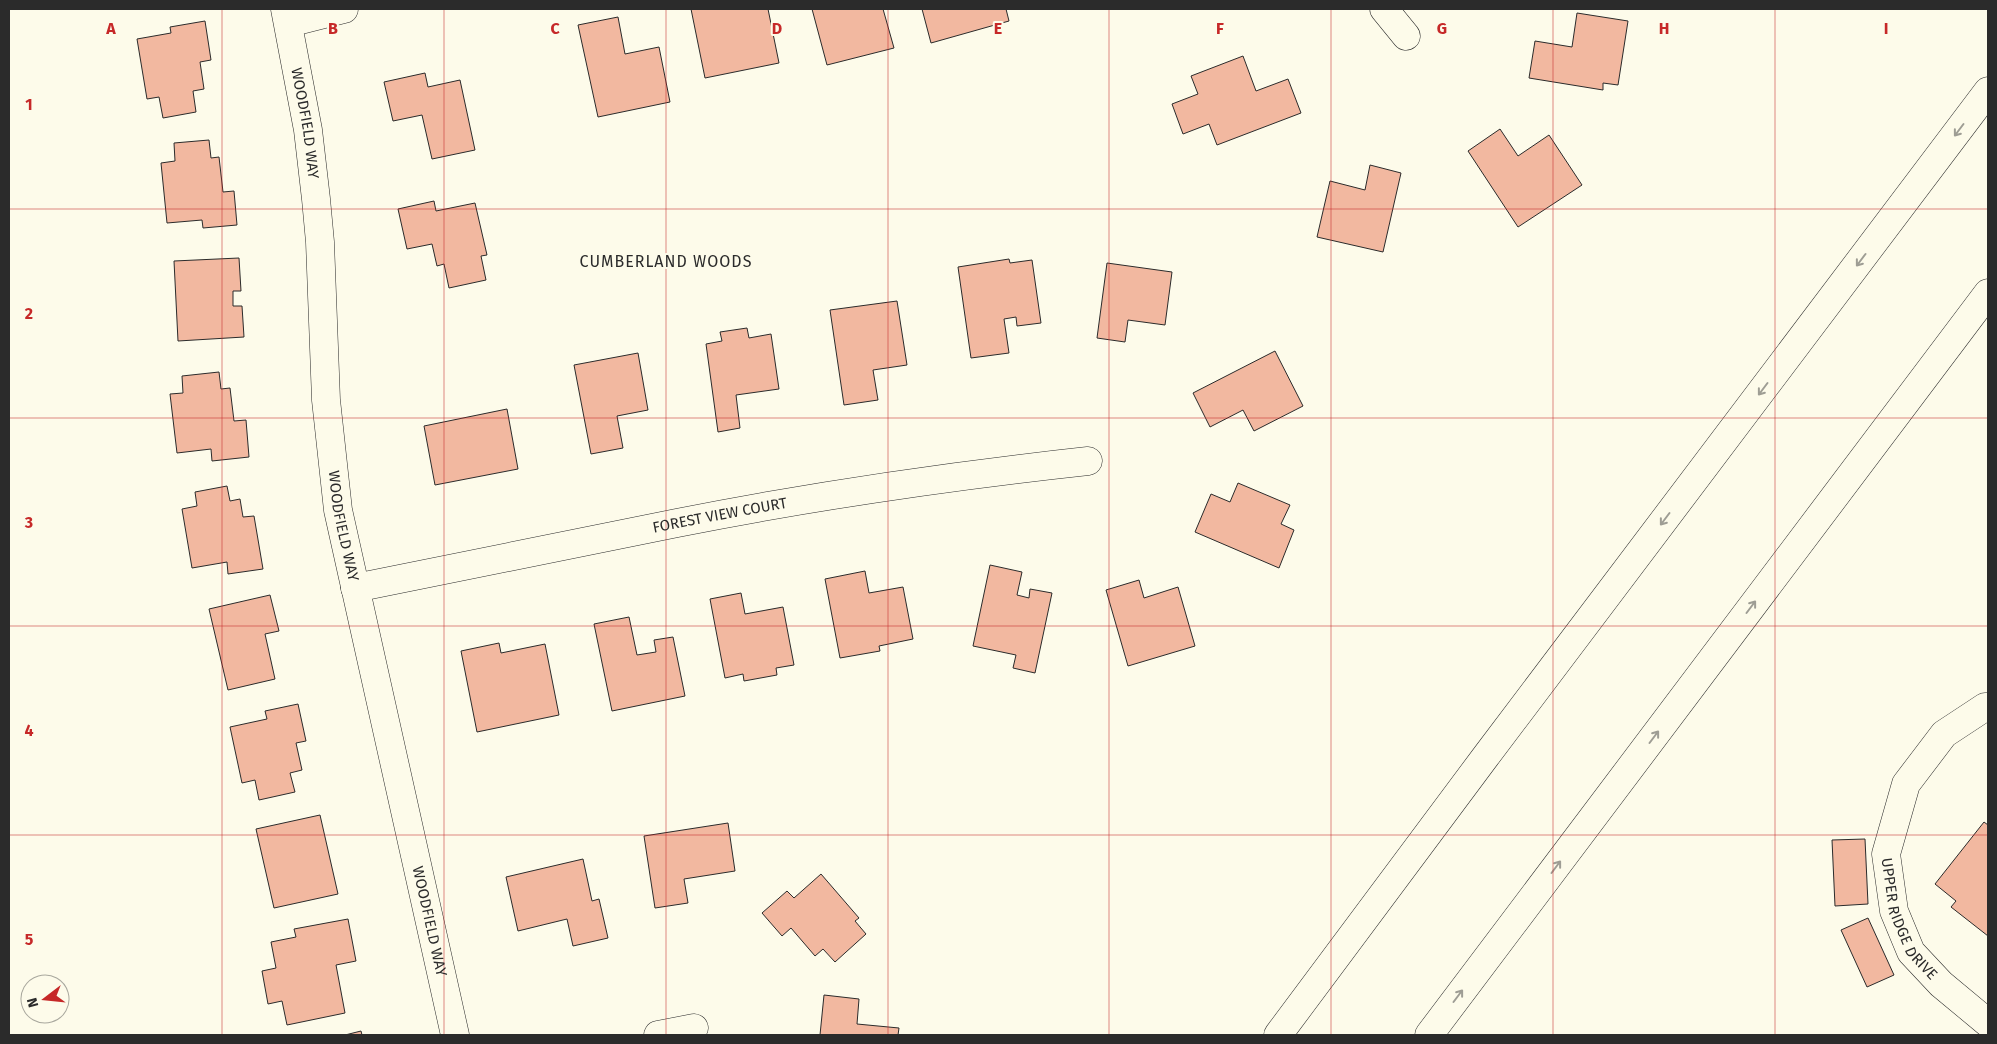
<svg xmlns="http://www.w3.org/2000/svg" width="1997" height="1044" viewBox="0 0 1997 1044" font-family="'Fira Sans',sans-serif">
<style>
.building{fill:#f2b8a0;stroke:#2b2b2b}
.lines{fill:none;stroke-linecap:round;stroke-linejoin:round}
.minor-casing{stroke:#2b2b2b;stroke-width:29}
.motorway-casing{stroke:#2b2b2b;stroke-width:29}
.minor{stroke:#fdfbea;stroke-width:28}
.motorway{stroke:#fdfbea;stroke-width:28}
.oneway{stroke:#9e9d94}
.grid{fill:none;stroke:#c62828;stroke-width:1;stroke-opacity:0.55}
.labels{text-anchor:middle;stroke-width:4;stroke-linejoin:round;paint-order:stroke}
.street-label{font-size:15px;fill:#2b2b2b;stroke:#fdfbea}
.neighbourhood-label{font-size:16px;letter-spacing:1px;fill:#2b2b2b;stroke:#fdfbea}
.grid-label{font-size:16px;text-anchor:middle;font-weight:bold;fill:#c62828;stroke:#fdfbea;stroke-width:4;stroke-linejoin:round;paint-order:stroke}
</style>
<rect width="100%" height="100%" fill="#fdfbea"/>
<path class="building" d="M691 9H768L779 63 705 78Z
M812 9H883L894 48 827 65Z
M922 9H1006L1009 21 931 43Z
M1577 13 1628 21 1618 85 1603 83V90L1529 78 1535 41 1572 47Z
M618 17 625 54 659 47 670 102 598 117 578 25Z
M205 21 211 60 200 62 204 89 193 91 196 112 163 118 159 97 147 99 137 39 171 33 170 27Z
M1243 56 1256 91 1288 79 1301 113 1217 145 1209 124 1183 134 1172 104 1198 94 1191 76Z
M425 73 428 87 460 80 475 150 432 159 422 115 393 121 384 82Z
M1500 129 1518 156 1549 135 1582 185 1518 227 1468 151Z
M209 140 211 158 219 157 223 192 234 191 237 225 203 228 202 220 167 223 161 163 175 161 174 143Z
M1370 165 1401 173 1383 252 1317 237 1330 181 1365 190Z
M434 201 436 211 475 203 487 255 481 256 486 280 449 288 444 264 437 266 432 244 407 249 398 209Z
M239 258 241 291H233V306H242L244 337 178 341 174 261Z
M1009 259 1010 263 1032 260 1041 323 1017 326 1016 317 1004 319 1009 353 971 358 958 267Z
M1107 263 1172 272 1165 325 1128 320 1125 342 1097 338Z
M897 301 907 365 873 370 878 400 844 405 830 310Z
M747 328 749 338 771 334 779 389 736 395 740 428 718 432 706 344 722 341 720 332Z
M1275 351 1303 406 1254 431 1243 410 1210 427 1193 393Z
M638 353 648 410 617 416 623 448 591 454 574 365Z
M219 372 221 389 230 388 234 421 246 420 249 457 212 461 211 449 177 453 170 394 183 393 182 376Z
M507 409 518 469 435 485 424 426Z
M1238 483 1290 505 1281 524 1294 530 1279 568 1195 532 1211 494 1230 502Z
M227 486 230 501 240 499 243 517 254 516 263 569 228 574 227 562 192 568 182 509 197 506 195 492Z
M990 565 1022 572 1017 595 1029 598 1030 589 1052 593 1035 673 1013 668 1016 655 973 646Z
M865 571 869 593 903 587 913 639 879 646 880 651 840 658 825 579Z
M1139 580 1144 598 1178 587 1195 646 1128 666 1106 590Z
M741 593 745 614 783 607 794 665 776 668 777 675 744 681 743 674 725 678 710 599Z
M270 595 279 631 265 634 275 679 228 690 209 609Z
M629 617 637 655 656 652 654 640 673 637 685 696 612 711 594 624Z
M499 643 501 653 545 644 559 715 477 732 461 651Z
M298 704 306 741 296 743 302 770 290 773 295 792 259 800 255 780 242 783 230 727 267 719 265 711Z
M320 815 338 894 274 908 256 829Z
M1984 822 1988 825V936L1951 907 1956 901 1935 884Z
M728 823 735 871 684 879 688 903 655 908 644 836Z
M1865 839 1868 904 1835 906 1832 840Z
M583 859 592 901 599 899 608 938 573 946 567 919 518 931 506 877Z
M821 874 859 918 855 921 866 934 835 962 823 949 815 956 791 928 782 936 762 913 787 891 794 898Z
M1868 918 1894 975 1867 987 1841 930Z
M348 919 356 961 336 965 345 1013 287 1025 282 1001 268 1004 262 971 276 968 271 942 296 937 294 929Z
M824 995 859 999 857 1024 899 1028 898 1035H820Z
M361 1031 362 1035H345Z"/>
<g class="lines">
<defs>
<g id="minor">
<path id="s1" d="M285 9 308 130 316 199 320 242 326 400 338 510 455 1035"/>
<path d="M1384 9 1406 36"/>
<path d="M289 23 344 9"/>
<path id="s2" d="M355 588C463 567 570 544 677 523 813 496 950 476 1088 461"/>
<path id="s3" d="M1988 707H1985L1944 734 1906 784 1886 854 1894 911 1911 952 1941 984 1988 1023"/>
<path d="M658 1035 694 1028"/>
</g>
<path id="motorway" d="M1278 1035 1486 756 1988 91
M1429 1035 1988 293"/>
</defs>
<use href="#minor" class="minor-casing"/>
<use href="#motorway" class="motorway-casing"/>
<use href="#minor" class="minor"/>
<use href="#motorway" class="motorway"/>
</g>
<defs><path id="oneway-shaft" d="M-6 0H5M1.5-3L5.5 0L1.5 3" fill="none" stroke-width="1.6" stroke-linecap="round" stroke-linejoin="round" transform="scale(1.25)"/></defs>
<g class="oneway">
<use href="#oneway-shaft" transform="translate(1959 130) rotate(127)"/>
<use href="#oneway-shaft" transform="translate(1861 260) rotate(127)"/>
<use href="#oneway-shaft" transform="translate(1763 389) rotate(127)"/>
<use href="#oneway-shaft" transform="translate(1665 519) rotate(127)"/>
<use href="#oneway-shaft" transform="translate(1751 607) rotate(-53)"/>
<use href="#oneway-shaft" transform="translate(1654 737) rotate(-53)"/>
<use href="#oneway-shaft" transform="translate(1556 867) rotate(-53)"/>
<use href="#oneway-shaft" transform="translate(1458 996) rotate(-53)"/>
</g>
<path class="grid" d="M222 9V1035M444 9V1035M666 9V1035M888 9V1035M1109 9V1035M1331 9V1035M1553 9V1035M1775 9V1035M9 209H1988M9 418H1988M9 626H1988M9 835H1988"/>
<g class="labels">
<g class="street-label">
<text dy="5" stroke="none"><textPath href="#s1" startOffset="116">WOODFIELD WAY</textPath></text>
<text dy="5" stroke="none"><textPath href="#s2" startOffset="372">FOREST VIEW COURT</textPath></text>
<text dy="5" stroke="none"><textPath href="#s1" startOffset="521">WOODFIELD WAY</textPath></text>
<text dy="5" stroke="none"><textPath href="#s3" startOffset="258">UPPER RIDGE DRIVE</textPath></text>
<text dy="5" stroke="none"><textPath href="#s1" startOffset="926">WOODFIELD WAY</textPath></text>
</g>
<g class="neighbourhood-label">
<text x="666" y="267">CUMBERLAND WOODS</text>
</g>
</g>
<g class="grid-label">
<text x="111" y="34">A</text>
<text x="333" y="34">B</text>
<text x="555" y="34">C</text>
<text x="777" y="34">D</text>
<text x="998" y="34">E</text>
<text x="1220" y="34">F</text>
<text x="1442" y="34">G</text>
<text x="1664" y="34">H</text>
<text x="1886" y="34">I</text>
<text x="29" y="110">1</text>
<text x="29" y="319">2</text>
<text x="29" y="528">3</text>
<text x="29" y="736">4</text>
<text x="29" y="945">5</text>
</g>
<rect width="1997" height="1044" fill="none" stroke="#2b2b2b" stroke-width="20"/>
<g transform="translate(45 999) rotate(254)"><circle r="24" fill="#fdfbea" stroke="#a9a89e"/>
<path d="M0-4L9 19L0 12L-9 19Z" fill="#c62828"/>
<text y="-8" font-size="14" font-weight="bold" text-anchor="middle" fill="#2b2b2b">N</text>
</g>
</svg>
